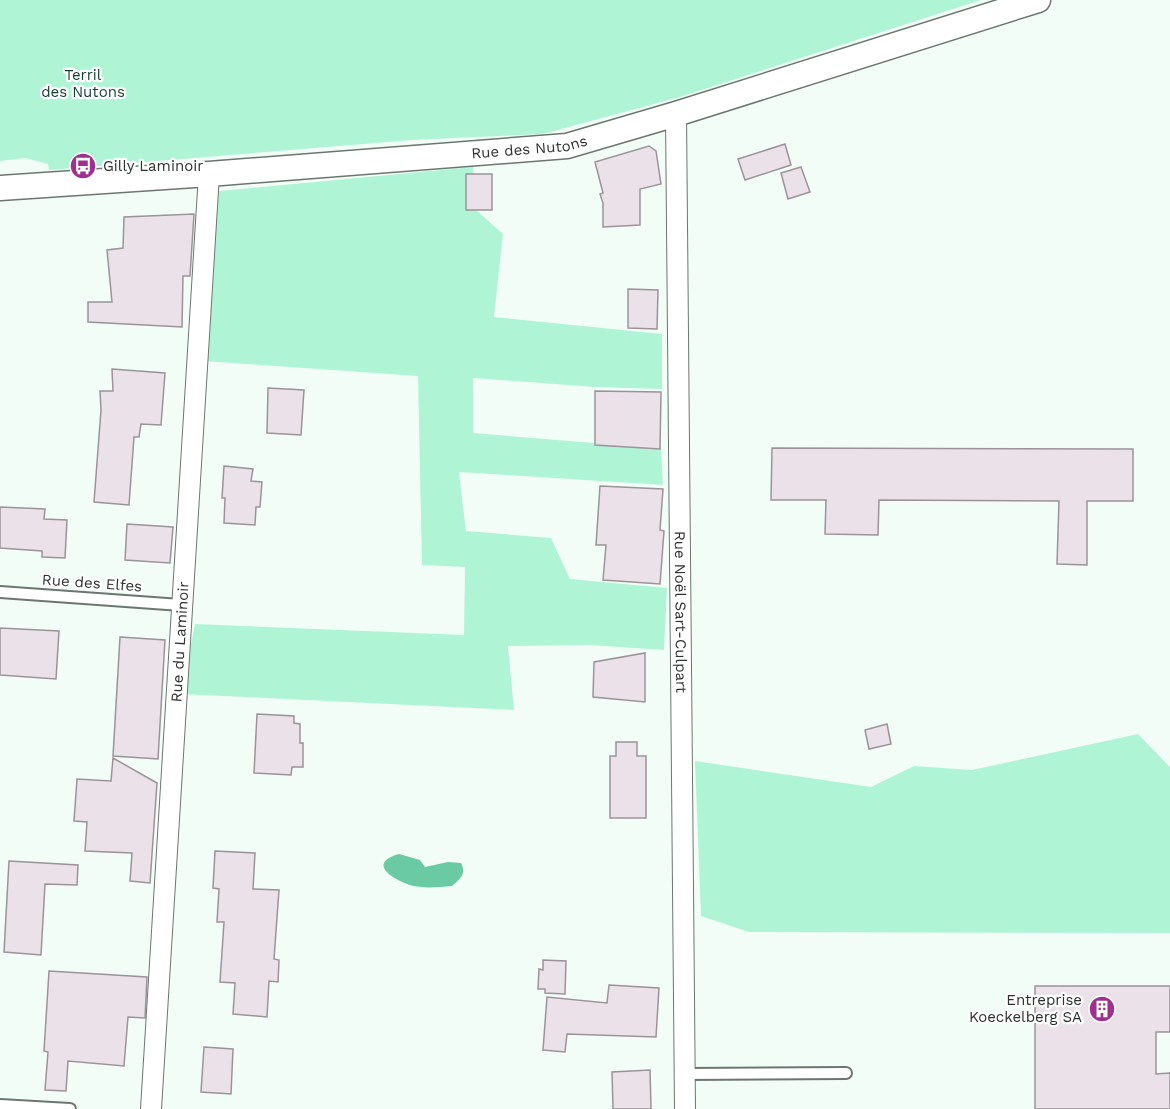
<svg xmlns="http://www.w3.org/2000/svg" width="1170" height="1109" viewBox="0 0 1170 1109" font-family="'Work Sans',sans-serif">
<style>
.green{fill:#b0f4d6}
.water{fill:#69caa3}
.building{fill:#ebe2e9;stroke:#9c9399;stroke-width:1.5}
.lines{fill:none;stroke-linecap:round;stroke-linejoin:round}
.service-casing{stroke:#6c7671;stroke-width:14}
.minor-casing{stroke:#6c7671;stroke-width:22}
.tertiary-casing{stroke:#6c7671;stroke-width:27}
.service{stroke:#fff;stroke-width:10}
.minor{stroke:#fff;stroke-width:20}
.tertiary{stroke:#fff;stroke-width:24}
.labels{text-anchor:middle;stroke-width:4.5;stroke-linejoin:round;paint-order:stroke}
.park-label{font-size:15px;fill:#143f2f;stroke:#fff}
.street-label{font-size:15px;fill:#2c302e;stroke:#fff}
.poi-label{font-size:15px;fill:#2c302e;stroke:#fff;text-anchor:start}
</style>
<rect width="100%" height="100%" fill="#f2fdf8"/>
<path class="green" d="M0 0H981L680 97 543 134 412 140 49 170 48 164 25 158 0 161Z
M473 167 475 209 503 234 494 317 662 334V389L595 387 473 378V433L594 443 661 446 663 485 459 472 466 531 551 538 570 579 667 588 664 650 591 645 508 646 514 710 181 694 195 624 464 635 465 567 422 565 418 376 204 361 219 191Z
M1138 734 1170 767V933L749 932 701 916 695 761 871 787 914 766 972 770Z"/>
<path class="water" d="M399 854 420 860 425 867 448 862 461 863C467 874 460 879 452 886 438 887 424 889 410 885 392 879 367 863 399 854Z"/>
<path class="building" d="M785 144 791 165 745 180 738 159Z
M649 146 656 151 661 184 640 189V225L603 227V203L600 194 603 193 595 162Z
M801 167 810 192 788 199 781 173Z
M466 174H492V210H466Z
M194 214 190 276H183L182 327 88 322V302H112L107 250 123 248 124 217Z
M628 289 658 290 657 329 628 328Z
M112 369 165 373 161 425 141 424 139 437H134L129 505 94 502 101 410 100 391H113Z
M268 388 304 390 301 435 267 433Z
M595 391 661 392 660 449 595 445Z
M772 448 1133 449V501H1087V565L1057 564 1059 501 879 500 878 535 825 534 826 500H771Z
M224 466 253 469 251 481 262 482 260 507H256L255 525 224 523 225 498H222Z
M600 486 663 489 660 530 664 531 660 584 603 580 606 545H596Z
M0 507 45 509 44 519 67 520 65 558 42 557V551L0 548Z
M127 524 173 527 170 563 125 560Z
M0 628 59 631 56 679 0 675Z
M120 637 165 640 158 759 113 756Z
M645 653V702L593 697 594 662Z
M257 714 294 716V723L300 724V743H303V767H292L291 775 254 773Z
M887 724 891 744 869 749 865 730Z
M616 742H637V756H646V818H610V756H616Z
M113 758 157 783 150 883 130 881 132 853 85 851 87 822 74 821 77 779 111 781Z
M215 851 255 853 253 889 279 890 274 959 279 960 278 982 269 981 267 1017 233 1014 235 983 220 982 224 922H217L219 889 213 888Z
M9 861 78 865 77 885 45 884 41 955 4 952Z
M543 960 566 961 565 994 545 993V989H538L539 969 543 970Z
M49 971 147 977 145 1018 128 1017 124 1066 68 1061 66 1091 45 1090 48 1052 44 1051Z
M609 985 659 988 656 1037 567 1034 565 1052 543 1050 547 997 607 1003Z
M1035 986H1170V1032H1156V1074L1170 1073V1109H1035Z
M204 1047 233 1049 231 1094 201 1092Z
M650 1070 651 1109H613L612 1072Z"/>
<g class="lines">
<defs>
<path id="service" d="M0 592 181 605
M685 1074 846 1073
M0 1105 70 1109"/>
<g id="minor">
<path id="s1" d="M676 114 685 1109"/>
<path id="s2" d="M151 1109 209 174"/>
</g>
<g id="tertiary">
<path id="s3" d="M0 188 209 174 567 146 676 114 1038 0"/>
</g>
</defs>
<use href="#service" class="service-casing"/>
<use href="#minor" class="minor-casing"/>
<use href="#tertiary" class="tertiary-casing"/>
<use href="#service" class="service"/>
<use href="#minor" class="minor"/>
<use href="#tertiary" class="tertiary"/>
</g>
<defs>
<symbol id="bus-disc" viewBox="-11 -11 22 22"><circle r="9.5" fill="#9f308f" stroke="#fff"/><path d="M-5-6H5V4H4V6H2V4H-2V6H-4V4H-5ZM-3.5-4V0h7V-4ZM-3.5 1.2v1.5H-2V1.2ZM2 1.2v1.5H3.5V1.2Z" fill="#fff"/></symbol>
<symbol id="building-disc" viewBox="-11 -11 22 22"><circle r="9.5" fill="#9f308f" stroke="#fff"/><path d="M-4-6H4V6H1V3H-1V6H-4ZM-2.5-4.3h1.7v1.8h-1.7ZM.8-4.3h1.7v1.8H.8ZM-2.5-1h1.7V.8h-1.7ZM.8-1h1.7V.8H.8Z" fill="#fff"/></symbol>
</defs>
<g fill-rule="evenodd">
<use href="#bus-disc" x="68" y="151" width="30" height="30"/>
<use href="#building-disc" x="1087" y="994" width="30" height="30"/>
</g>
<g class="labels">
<g class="park-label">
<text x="83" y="80">Terril<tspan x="83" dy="17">des Nutons</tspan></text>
</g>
<g class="street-label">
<text dy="5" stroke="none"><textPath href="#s3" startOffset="531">Rue des Nutons</textPath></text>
<text transform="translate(92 583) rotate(4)" y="5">Rue des Elfes</text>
<text dy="5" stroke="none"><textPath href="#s1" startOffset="498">Rue Noël Sart-Culpart</textPath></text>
<text dy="5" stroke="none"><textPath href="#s2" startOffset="468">Rue du Laminoir</textPath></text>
</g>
<g class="poi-label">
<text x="103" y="171">Gilly Laminoir</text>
<text x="1082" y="1005" text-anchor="end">Entreprise<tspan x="1082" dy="17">Koeckelberg SA</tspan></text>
</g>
</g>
</svg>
